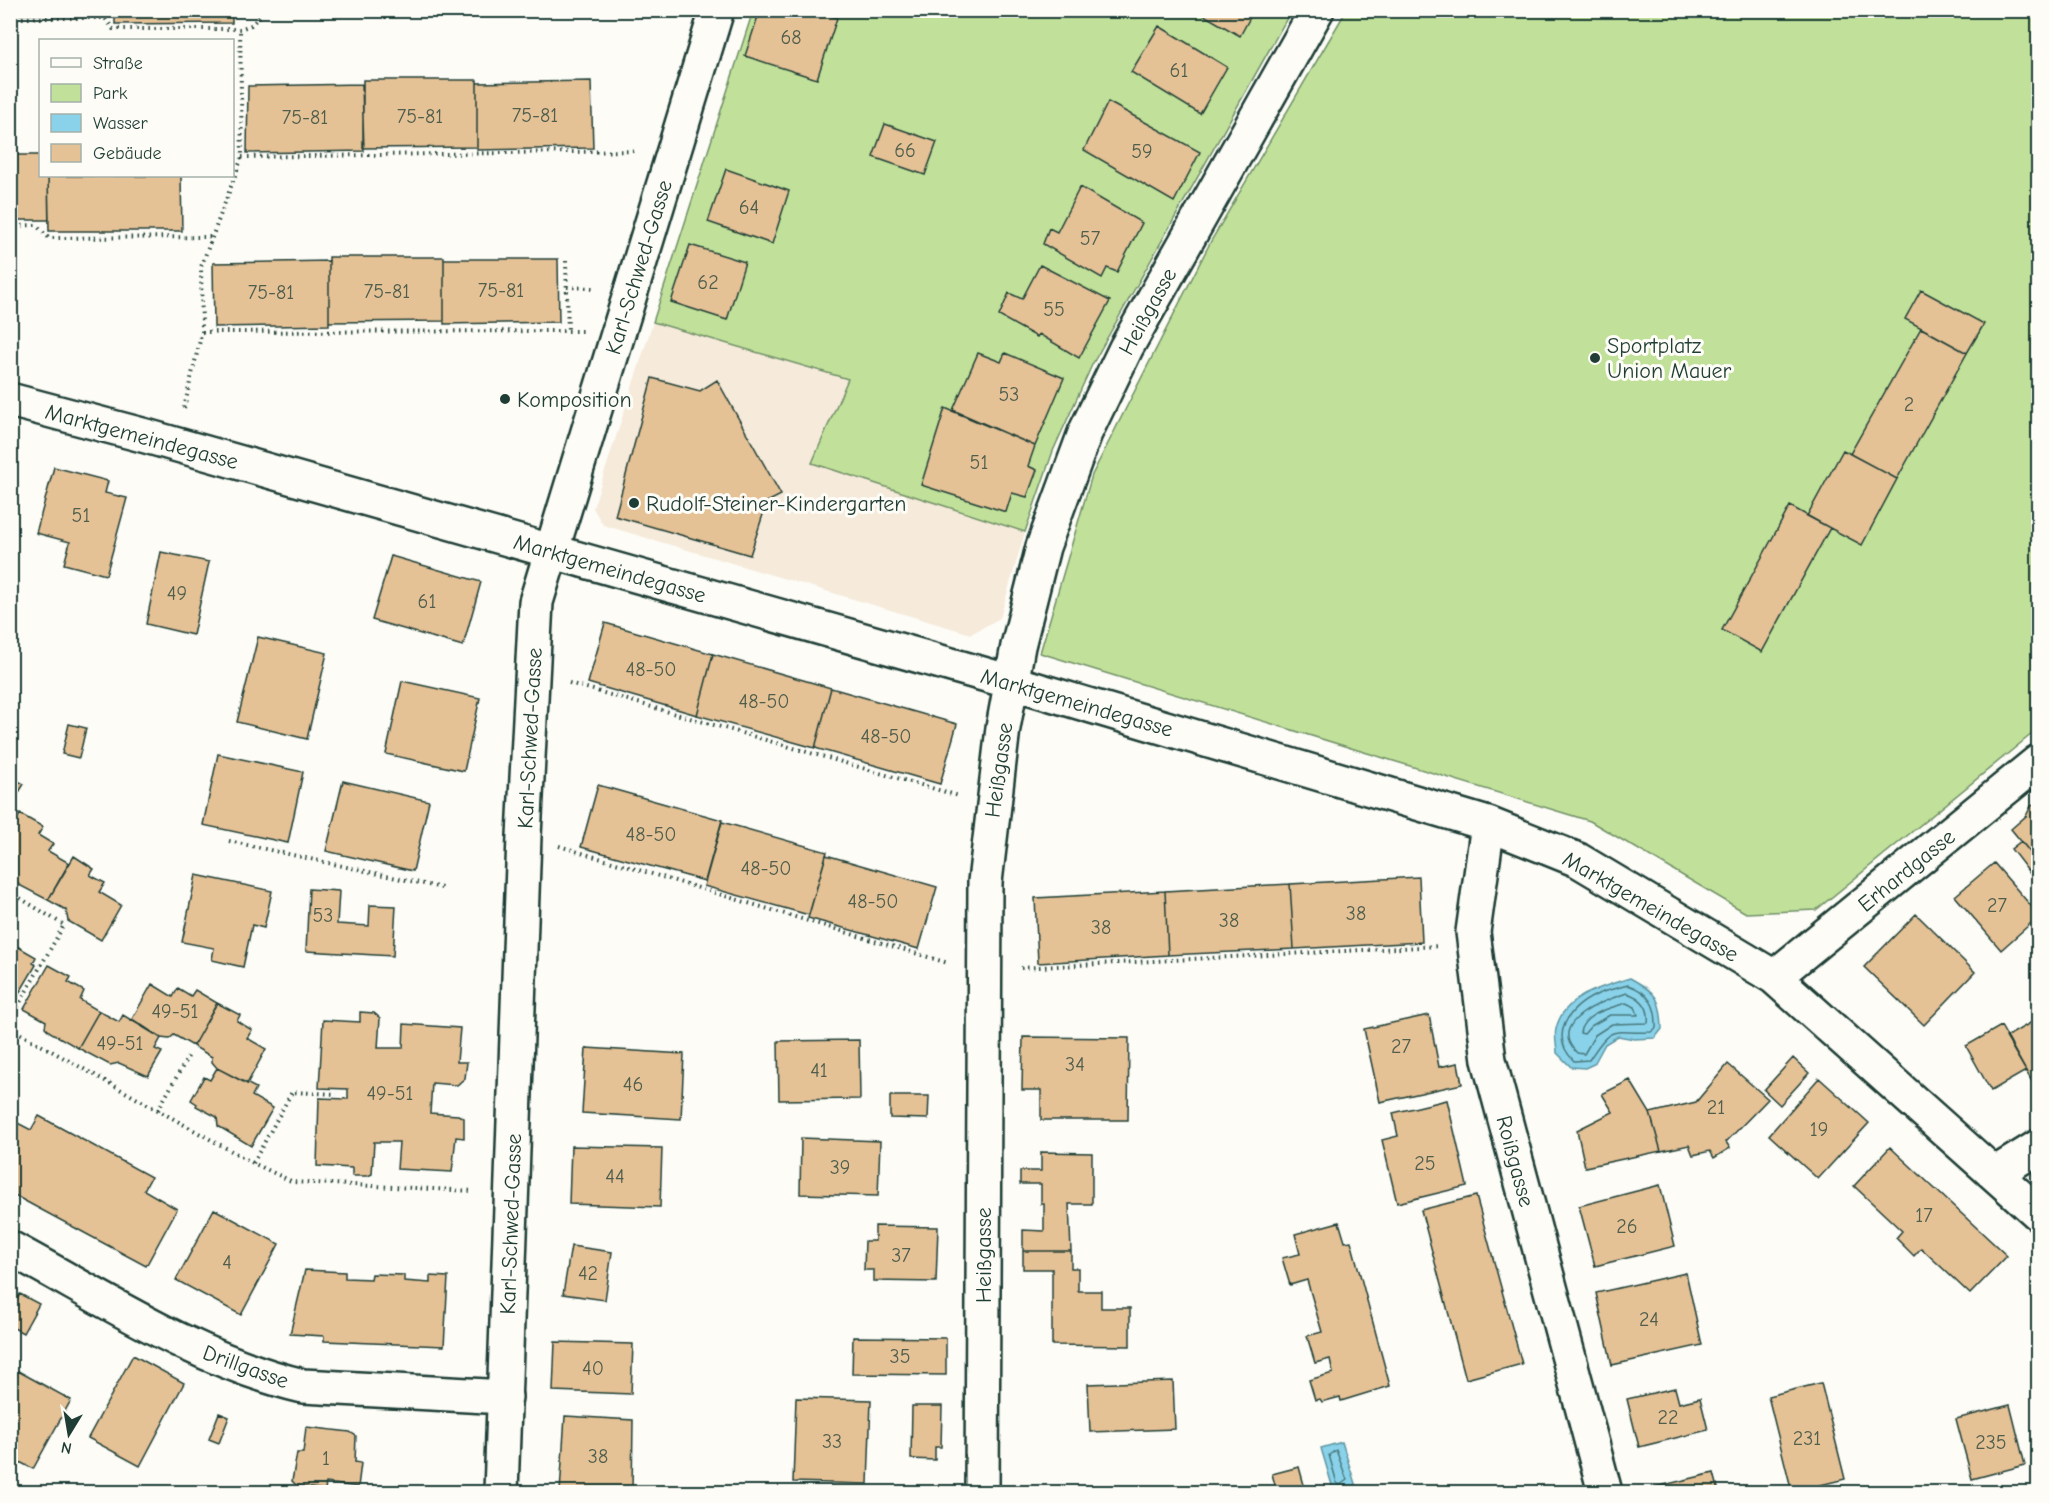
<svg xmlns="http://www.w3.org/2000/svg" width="2049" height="1503" viewBox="0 0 2049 1503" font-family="'Comic Neue',sans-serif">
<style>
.built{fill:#f6eada}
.green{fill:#c1e19a;stroke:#708f67;stroke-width:1.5}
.water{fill:#89d2ea;stroke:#5f96a1;stroke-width:1.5}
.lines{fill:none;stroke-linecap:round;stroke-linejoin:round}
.shore{stroke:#49797d;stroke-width:1.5}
.building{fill:#e5c196;stroke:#1f3d34;stroke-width:1.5}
.street-casing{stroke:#1f3d34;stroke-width:38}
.secondary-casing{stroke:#1f3d34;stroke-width:38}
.path{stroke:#1f3d34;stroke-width:4;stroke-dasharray:1.5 4.5;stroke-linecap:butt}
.street{stroke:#fdfcf7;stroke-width:33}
.secondary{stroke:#fdfcf7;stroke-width:33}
.poi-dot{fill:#1f3d34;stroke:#fdfcf7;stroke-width:2}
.labels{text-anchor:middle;stroke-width:6;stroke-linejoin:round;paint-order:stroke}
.number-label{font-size:20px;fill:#505e4c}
.street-label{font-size:22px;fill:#1f3d34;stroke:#fdfcf7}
.poi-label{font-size:22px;fill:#1f3d34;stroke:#fdfcf7;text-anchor:start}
</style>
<rect width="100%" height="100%" fill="#fdfcf7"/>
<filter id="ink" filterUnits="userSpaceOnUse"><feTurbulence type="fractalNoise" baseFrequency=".0167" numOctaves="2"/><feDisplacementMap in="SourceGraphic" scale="12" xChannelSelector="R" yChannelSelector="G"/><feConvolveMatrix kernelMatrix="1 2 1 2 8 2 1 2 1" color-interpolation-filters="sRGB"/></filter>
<g filter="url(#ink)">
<path class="built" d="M653 322 848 379 812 463 1025 532 1000 618 971 634 603 525 593 508Z"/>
<path class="green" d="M753 11H1291L1092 365 1053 451 1025 532 812 463 848 379 653 322Z
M1346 11H2038V729L1816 910 1746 913 1590 821 1040 653 1092 475 1211 241Z"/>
<path class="water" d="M1630 978C1657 993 1661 998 1662 1029L1655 1038 1634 1039 1618 1036 1605 1044 1594 1064 1585 1068 1571 1067 1557 1053C1557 1046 1554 1036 1556 1029 1563 996 1602 987 1630 978Z
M1342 1442 1356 1487 1334 1492 1321 1448Z"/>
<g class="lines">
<path class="shore" d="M1628 985C1649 992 1657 1006 1656 1028L1651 1032C1612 1034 1613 1022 1589 1060L1574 1061C1548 1035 1569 1008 1596 995 1606 990 1618 988 1628 985Z
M1627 993C1642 998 1650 1007 1648 1023L1612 1024 1595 1035 1584 1054 1577 1053C1545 1022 1605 1000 1627 993Z
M1626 1003 1635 1007 1638 1015H1610L1591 1026 1584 1034 1580 1033C1582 1014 1610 1008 1626 1003Z
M1336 1450 1347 1480 1340 1485 1337 1483 1329 1455Z"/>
</g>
<path class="building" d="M10 10H115V14H10Z
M115 10H232V23L115 24Z
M760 10H814L837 18 817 79 745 56Z
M1195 10H1254L1240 36Z
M1159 26 1227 67 1200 114 1131 72Z
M363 80H477V147L363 148Z
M591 81 593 148 477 150V83Z
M362 84 364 151 247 153 248 86Z
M1108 102 1200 152 1174 202 1084 150Z
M885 124 937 142 925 175 873 157Z
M10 155H40V176H48L49 220H10Z
M726 169 789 191 772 244 708 222Z
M48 176H181L182 231H49Z
M1080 187 1142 223 1117 272 1107 268 1102 278 1043 244 1049 228 1057 232Z
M690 245 745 262 727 320 671 302Z
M329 257H444V321L329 322Z
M444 259H558L559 322 444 324Z
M329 261V325L214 327 213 263Z
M1040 265 1110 301 1079 358 1039 334 1037 337 999 316 1009 293 1022 299Z
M1921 290 1984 324 1967 353 1905 319Z
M1921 328 1967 353 1897 479 1850 454Z
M978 353 1001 362 1005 353 1064 378 1035 446 953 410Z
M652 378 700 391 717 380 781 495 767 502 750 555 615 516Z
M945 408 1035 446 1028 466 1037 470 1027 497 1012 493 1006 512 921 485Z
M1843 450 1897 479 1862 545 1807 516Z
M54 467 108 481 105 493 127 498 106 575 64 564 70 542 36 533Z
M1790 506 1830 528 1762 652 1722 630Z
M161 552 209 562 193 635 146 624Z
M391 556 481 582 463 646 372 620Z
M605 623 713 654 697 715 588 683Z
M258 637 327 653 307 739 237 722Z
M713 654 831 688 815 748 697 715Z
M402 681 480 698 464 771 386 754Z
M831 688 957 724 940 784 815 748Z
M69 724 86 728 79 758 62 754Z
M218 754 303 772 288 843 203 825Z
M10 777 24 784 10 807Z
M343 781 429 801 413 871 326 851Z
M598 785 722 820 705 881 581 847Z
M2038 803V862L2011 829 2026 816 2031 806Z
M20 814 43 827 38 835 53 844 48 851 69 863 48 900 19 885 15 879V872L10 870V830Z
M722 822 827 852 809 915 704 886Z
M2021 841 2038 862V884L2011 849Z
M826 855 937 887 919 949 808 918Z
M74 856 94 869 90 875 105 883 99 892 121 905 101 940 68 921 66 910 48 900Z
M1994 863 2038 914V917L2001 950 1955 896Z
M196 875 272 891 264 928 252 925 243 967 212 960 214 948 182 942Z
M1419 877 1422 942 1294 949 1290 884Z
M1290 884 1294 949 1168 955 1165 891Z
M309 889 339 891 337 924 369 926 370 905 396 906 393 956 306 951Z
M1165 891 1168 955 1038 963 1035 898Z
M1916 914 1975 972 1924 1025 1864 967Z
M15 945 36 957 33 963 36 965 13 1004 10 1002V951Z
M49 965 71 977 68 982 84 991 80 1000 99 1011 78 1048 50 1032 45 1027 46 1021 24 1009Z
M152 984 173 997 178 988 191 996 195 990 217 1003 193 1046 174 1035 169 1039 161 1038 132 1019Z
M217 1003 240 1015 237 1021 252 1030 247 1038 266 1049 247 1084 217 1068 212 1062V1057L193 1046Z
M99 1011 119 1022 123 1015 161 1038 155 1049 162 1052 148 1076 119 1063 110 1065 78 1048Z
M360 1012 374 1013 380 1018 378 1048H403L404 1024 460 1028 457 1062H467L465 1078 457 1085 432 1083 430 1113 458 1115 464 1118V1138L456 1137 452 1172 397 1169 399 1142H374L372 1174 368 1176H352V1168L317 1166 319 1098 348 1099V1089L319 1088 323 1020 360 1022Z
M1429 1015 1439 1067 1458 1063 1462 1084 1380 1102 1364 1029Z
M2037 1019 2038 1083 2034 1085 2006 1037Z
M2001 1026 2026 1071 1991 1091 1966 1046Z
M1023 1037 1129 1038 1128 1120H1041V1090H1022Z
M859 1040 860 1099 779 1100 778 1041Z
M586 1048 684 1054 681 1119 582 1113Z
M1793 1058 1809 1073 1780 1105 1764 1090Z
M1728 1064 1768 1099 1726 1142 1730 1148 1714 1158 1710 1151 1693 1155 1689 1145 1661 1151 1650 1113 1696 1102Z
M217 1068 256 1088 252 1096 273 1108 251 1146 218 1126 217 1117 196 1106 197 1104 191 1100 204 1077 210 1080Z
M1819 1078 1869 1123 1818 1179 1769 1135Z
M1630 1080 1650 1113 1661 1151 1585 1167 1577 1130 1613 1112 1602 1094Z
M890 1096H929L928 1119 890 1118Z
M1447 1100 1467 1186 1397 1203 1382 1140 1398 1136 1393 1113Z
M39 1116 151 1177 144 1190 177 1209 146 1266 10 1193V1119L31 1130Z
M801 1138 880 1141 878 1196 800 1194Z
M571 1146 662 1148 660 1207 569 1204Z
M1890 1147 2007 1256 1970 1294 1921 1248 1914 1256 1896 1238 1902 1231 1854 1186Z
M1041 1152 1092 1153V1204H1069L1071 1251H1023V1230L1044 1231V1204H1041V1184H1020V1171H1041Z
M1660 1185 1675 1246 1595 1266 1579 1206Z
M1476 1196 1522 1364 1466 1379 1421 1210Z
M214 1209 279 1244 241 1315 176 1280Z
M1339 1222 1345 1242 1351 1241 1390 1386 1341 1401 1340 1397 1322 1402 1320 1399 1315 1400 1309 1380 1333 1373 1330 1359 1315 1363 1307 1336 1322 1332 1307 1280 1290 1285 1282 1258 1300 1254 1295 1234Z
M875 1226 938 1227 936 1282 874 1281V1270H864L865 1241H875Z
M571 1246 612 1252 605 1300 563 1294Z
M1023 1251H1071V1268H1078V1291H1101V1308H1130V1346L1052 1345V1269H1023Z
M305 1270 345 1272V1278L371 1279 372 1274 404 1275V1281L430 1283V1276L448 1277 444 1346 324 1341V1336L290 1334Z
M1686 1273 1702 1345 1612 1365 1596 1293Z
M20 1294 39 1304 23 1333 10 1326V1310Z
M853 1337 946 1338V1375L852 1374Z
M555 1342 633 1344 631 1394 553 1391Z
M133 1355 184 1383 140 1466 88 1438Z
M18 1371 71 1400 33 1469 10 1457V1384Z
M1173 1381 1175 1429 1090 1432 1088 1384Z
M1821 1383 1845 1479 1792 1492 1768 1396Z
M1675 1388 1679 1403 1700 1398 1708 1430 1639 1447 1627 1399Z
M796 1398 871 1400 868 1484 793 1482Z
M2010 1405 2025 1465 1972 1479 1956 1419Z
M912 1406H942L941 1447H935V1460L911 1459Z
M219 1413 229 1417 219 1443 209 1439Z
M565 1416 633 1420 632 1492H560Z
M306 1427 350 1432 356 1436 355 1462 361 1463 358 1487 326 1483 325 1490 297 1486 292 1481 297 1453H303Z
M1299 1467 1306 1492H1277L1272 1474Z
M1714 1473 1719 1492H1652L1651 1488Z"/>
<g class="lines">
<defs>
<path id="street" d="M10 400 146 436 1011 682 1488 824 1578 860 1774 977 2038 1213
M1488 824 1473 932 1489 1060 1605 1492
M1774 977 2038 762
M1996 1173 2038 1147
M10 1248C105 1299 198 1361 303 1386L505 1397
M982 1492 985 882 1003 728 1018 646 1043 547 1085 433 1126 348 1317 10"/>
<path id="secondary" d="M501 1492 524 836 536 602 717 10"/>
</defs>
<use href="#street" class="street-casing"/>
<use href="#secondary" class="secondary-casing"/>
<path class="path" d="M10 18H105L113 29H240L251 25 266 10
M242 157 637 151
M10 226 36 225 49 238 213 237
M566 261 568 331
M567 287 593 288
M202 332 582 331
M184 408 202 332 201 267 242 157 240 29
M569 683 959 796
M229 841 442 888
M559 846 948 963
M10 892 64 925 10 1020
M1021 968 1439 946
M10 1028 253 1163 293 1182 474 1191
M158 1110 189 1055
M253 1163 292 1092 337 1094"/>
<use href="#street" class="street"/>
<use href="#secondary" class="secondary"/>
</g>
</g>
<g class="poi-dot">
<circle cx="1595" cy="358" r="6"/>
<circle cx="505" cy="399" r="6"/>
<circle cx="634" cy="503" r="6"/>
</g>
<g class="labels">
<g class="number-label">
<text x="791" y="44">68</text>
<text x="1179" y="77">61</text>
<text x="535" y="122">75-81</text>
<text x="420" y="123">75-81</text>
<text x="305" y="124">75-81</text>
<text x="905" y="157">66</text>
<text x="1142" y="158">59</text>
<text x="749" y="214">64</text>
<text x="1090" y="245">57</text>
<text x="708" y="289">62</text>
<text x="501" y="297">75-81</text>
<text x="387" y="298">75-81</text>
<text x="271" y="299">75-81</text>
<text x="1054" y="316">55</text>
<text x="1009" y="401">53</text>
<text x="1909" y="411">2</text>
<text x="979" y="469">51</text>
<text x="81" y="522">51</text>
<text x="177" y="600">49</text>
<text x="427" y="608">61</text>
<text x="651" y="676">48-50</text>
<text x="764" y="708">48-50</text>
<text x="886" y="743">48-50</text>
<text x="651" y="841">48-50</text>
<text x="766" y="875">48-50</text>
<text x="873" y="908">48-50</text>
<text x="1997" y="912">27</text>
<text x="1356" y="920">38</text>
<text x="323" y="922">53</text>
<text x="1229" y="927">38</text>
<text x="1101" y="934">38</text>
<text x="175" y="1018">49-51</text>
<text x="120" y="1050">49-51</text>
<text x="1401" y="1053">27</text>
<text x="1075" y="1071">34</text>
<text x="819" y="1077">41</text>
<text x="633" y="1091">46</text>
<text x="390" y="1100">49-51</text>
<text x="1716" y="1114">21</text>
<text x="1819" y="1136">19</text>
<text x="1425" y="1170">25</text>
<text x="840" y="1174">39</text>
<text x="615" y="1183">44</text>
<text x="1924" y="1222">17</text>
<text x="1627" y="1233">26</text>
<text x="901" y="1262">37</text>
<text x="227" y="1269">4</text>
<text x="588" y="1280">42</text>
<text x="1649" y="1326">24</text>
<text x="900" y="1363">35</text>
<text x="593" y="1375">40</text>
<text x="1668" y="1424">22</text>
<text x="1807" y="1445">231</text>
<text x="832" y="1448">33</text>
<text x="1991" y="1449">235</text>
<text x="598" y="1463">38</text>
<text x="326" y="1465">1</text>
</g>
<g class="street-label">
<text transform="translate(638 267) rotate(-73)" y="8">Karl-Schwed-Gasse</text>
<text transform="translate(1147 311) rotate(-61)" y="8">Heißgasse</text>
<text transform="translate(142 436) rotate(15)" y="8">Marktgemeindegasse</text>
<text transform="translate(610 568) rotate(16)" y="8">Marktgemeindegasse</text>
<text transform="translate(1077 702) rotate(16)" y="8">Marktgemeindegasse</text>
<text transform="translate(529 738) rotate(-87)" y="8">Karl-Schwed-Gasse</text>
<text transform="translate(998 770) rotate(-82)" y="8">Heißgasse</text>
<text transform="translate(1906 870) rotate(-39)" y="8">Erhardgasse</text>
<text transform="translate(1651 906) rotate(30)" y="8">Marktgemeindegasse</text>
<text transform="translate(1516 1161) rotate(75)" y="8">Roißgasse</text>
<text transform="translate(510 1224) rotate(-88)" y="8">Karl-Schwed-Gasse</text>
<text transform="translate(983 1255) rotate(-90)" y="8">Heißgasse</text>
<text transform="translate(246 1366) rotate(20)" y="8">Drillgasse</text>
</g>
<g class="poi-label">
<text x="1607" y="353">Sportplatz<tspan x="1607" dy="25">Union Mauer</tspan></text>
<text x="517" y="407">Komposition</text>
<text x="646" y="511">Rudolf-Steiner-Kindergarten</text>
</g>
</g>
<rect width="2049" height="1503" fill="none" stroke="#fdfcf7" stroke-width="36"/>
<rect x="18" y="18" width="2013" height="1467" fill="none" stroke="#1f3d34" stroke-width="2" filter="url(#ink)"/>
<rect x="39" y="39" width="195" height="138" fill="#fdfcf7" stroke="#a4b0a9" stroke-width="1.5"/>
<rect x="51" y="58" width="30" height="9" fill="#fdfcf7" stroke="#a4b0a9" stroke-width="1.5"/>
<text x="93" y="69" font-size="18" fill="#1f3d34">Straße</text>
<rect x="51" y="84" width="30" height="18" fill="#c1e19a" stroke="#a4b0a9" stroke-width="1.5"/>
<text x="93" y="99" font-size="18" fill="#1f3d34">Park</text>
<rect x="51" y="114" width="30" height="18" fill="#89d2ea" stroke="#a4b0a9" stroke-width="1.5"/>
<text x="93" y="129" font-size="18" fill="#1f3d34">Wasser</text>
<rect x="51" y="144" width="30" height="18" fill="#e5c196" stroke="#a4b0a9" stroke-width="1.5"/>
<text x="93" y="159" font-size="18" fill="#1f3d34">Gebäude</text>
<g transform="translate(69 1434) rotate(191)" stroke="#fdfcf7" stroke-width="4.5" paint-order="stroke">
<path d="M0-4.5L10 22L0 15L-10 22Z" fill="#1f3d34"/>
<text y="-9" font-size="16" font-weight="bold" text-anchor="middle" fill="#1f3d34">N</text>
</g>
</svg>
